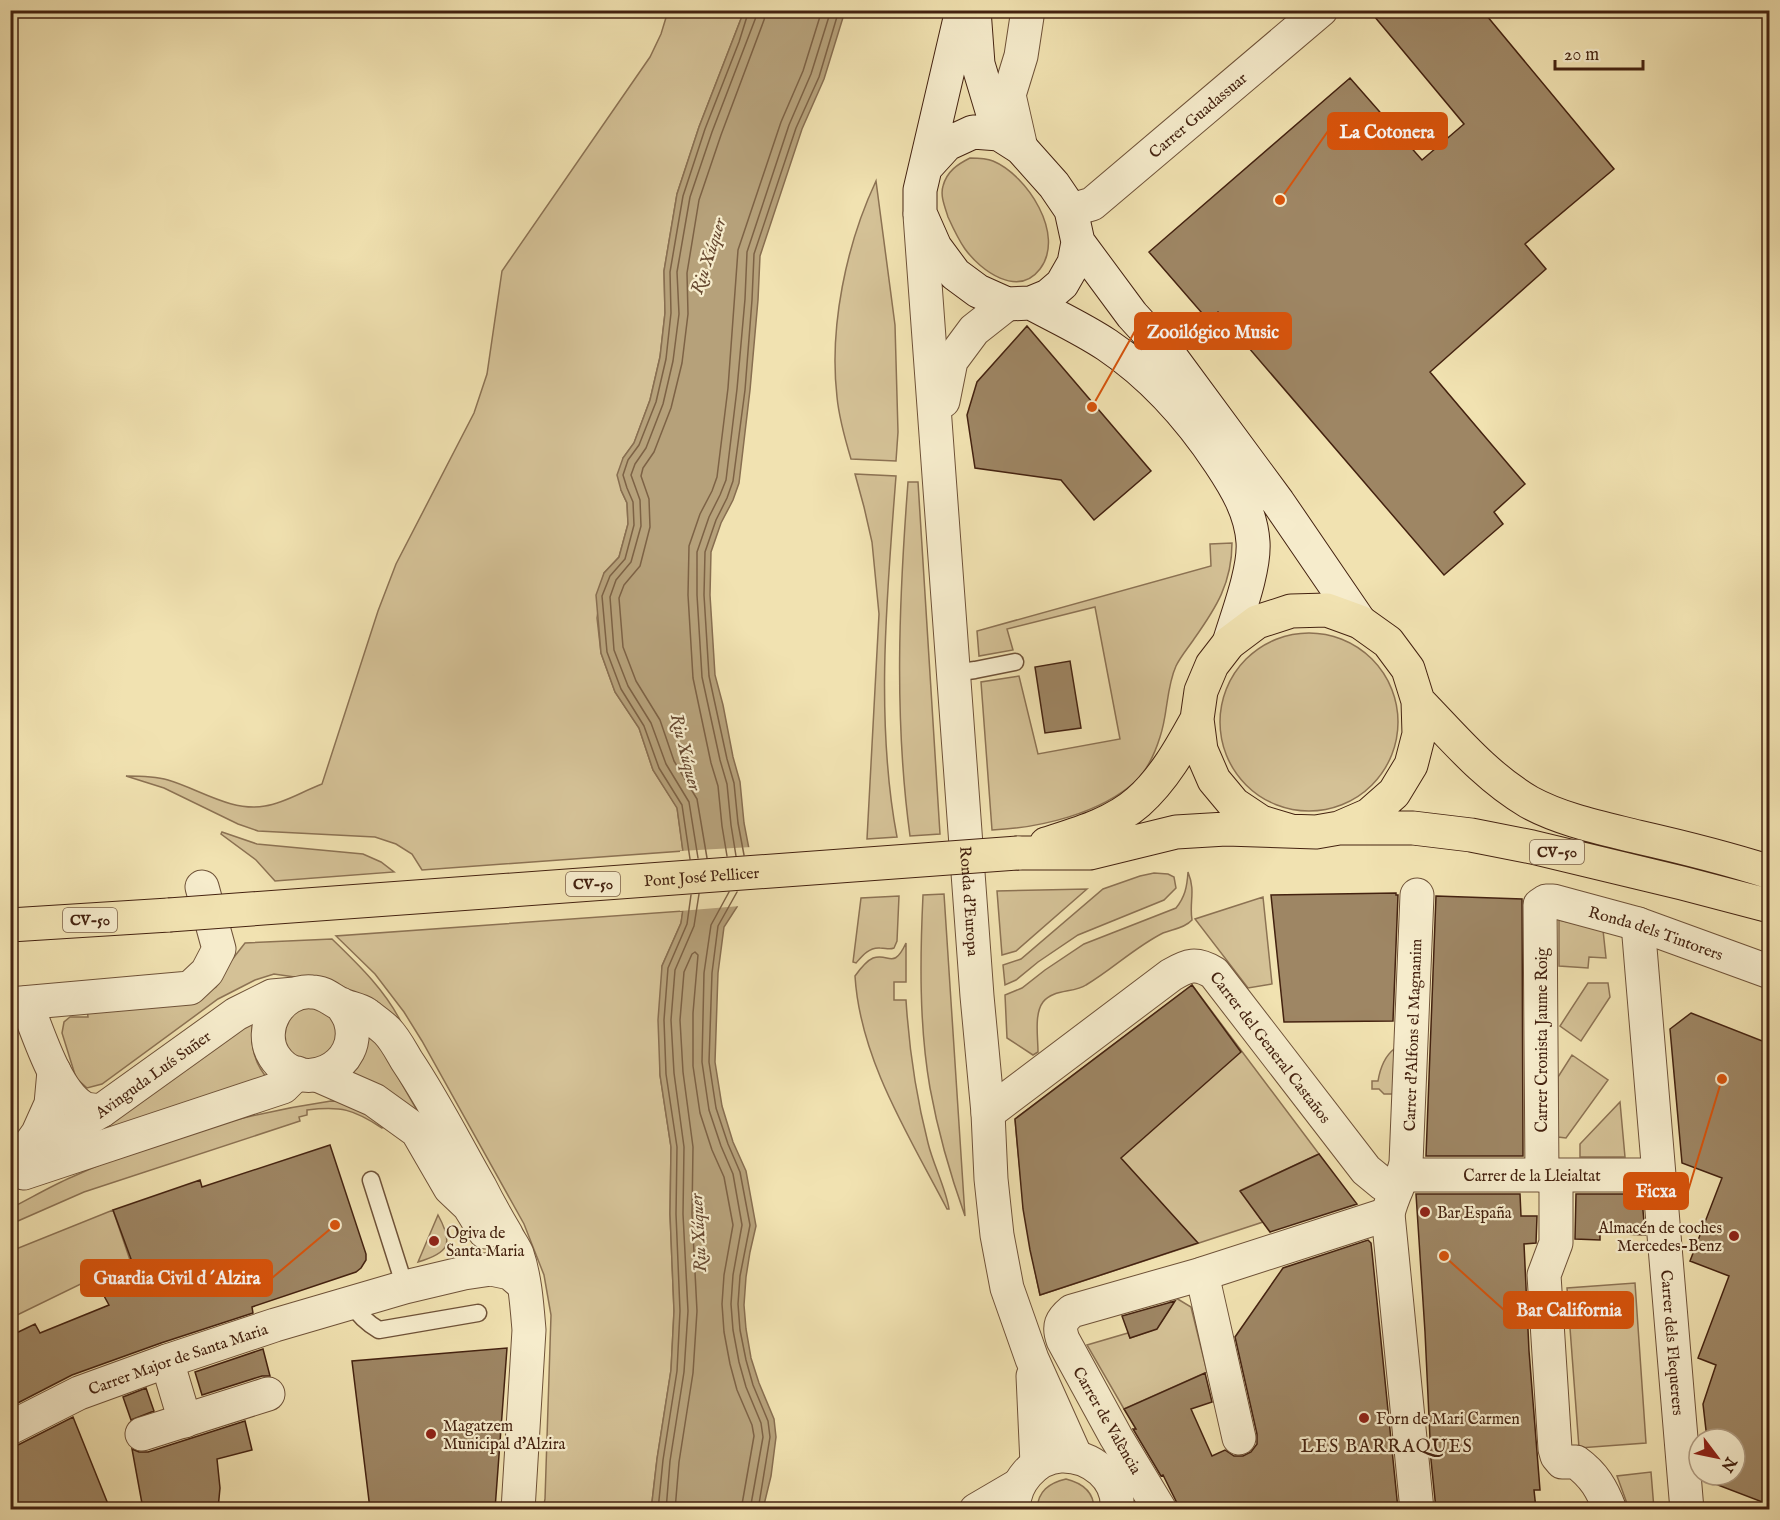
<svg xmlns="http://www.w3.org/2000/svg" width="1780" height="1520" viewBox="0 0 1780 1520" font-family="'IM FELL English',serif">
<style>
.green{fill:#d4c196;stroke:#8c7253;stroke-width:1.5}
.water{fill:#b6a17a;stroke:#886e50;stroke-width:1.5}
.pier{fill:#f1e2b1}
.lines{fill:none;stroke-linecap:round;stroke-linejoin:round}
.shore{stroke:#7d6245;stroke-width:1.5}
.building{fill:#9e8664;stroke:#442210;stroke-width:1.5}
.lane-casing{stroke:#6f5238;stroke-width:19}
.street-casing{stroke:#6f5238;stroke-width:35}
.secondary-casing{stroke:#442210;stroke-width:35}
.primary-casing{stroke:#442210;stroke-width:35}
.lane{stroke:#f6eccc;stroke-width:16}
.street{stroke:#f6eccc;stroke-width:33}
.secondary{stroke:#f6eccc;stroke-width:33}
.primary{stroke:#f1e2b1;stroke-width:33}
.primary-bridge-casing{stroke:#442210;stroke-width:35;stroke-linecap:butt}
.primary-bridge{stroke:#f1e2b1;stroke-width:33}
.poi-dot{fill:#8f2418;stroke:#f6eccc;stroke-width:2}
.labels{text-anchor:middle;stroke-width:4.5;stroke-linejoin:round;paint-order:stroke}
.shield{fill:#f6eccc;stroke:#795f48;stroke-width:1.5}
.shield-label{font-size:15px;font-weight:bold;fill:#442210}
.street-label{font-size:16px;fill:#442210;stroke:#f6eccc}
.poi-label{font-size:16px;fill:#442210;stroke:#f6eccc;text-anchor:start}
.water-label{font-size:18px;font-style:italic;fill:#664830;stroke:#f6eccc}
.neighbourhood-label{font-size:18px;letter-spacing:1.5px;fill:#442210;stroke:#f6eccc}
.leader{fill:none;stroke:#d8540c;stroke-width:2}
.callout-dot{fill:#d8540c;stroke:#f6eccc;stroke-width:2}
.callout{fill:#d8540c;stroke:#d8540c;stroke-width:2}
.callout-label{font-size:18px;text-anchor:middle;font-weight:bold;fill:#fff}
</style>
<rect width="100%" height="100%" fill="#f1e2b1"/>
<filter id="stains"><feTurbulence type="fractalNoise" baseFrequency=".00333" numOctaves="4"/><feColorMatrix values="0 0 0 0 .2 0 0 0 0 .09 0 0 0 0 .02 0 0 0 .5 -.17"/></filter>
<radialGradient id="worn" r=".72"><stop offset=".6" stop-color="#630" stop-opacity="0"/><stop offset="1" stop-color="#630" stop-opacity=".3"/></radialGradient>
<path class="green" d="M668 11H744L699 127 677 194 664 271 665 313 660 357 650 400 634 443 623 458 621 490 627 503 628 524 619 557 604 573 597 618 601 653 615 692 639 728 653 770 677 807 683 851 422 870 412 854 396 844 375 837 258 831 238 824 164 788 126 776C140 776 154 776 168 780 199 789 231 812 265 806 285 803 303 791 322 784L378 611 396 564 474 413 487 374 502 271 650 57 661 34Z
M970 158C978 158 986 158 993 161 1027 175 1066 235 1040 269 1018 298 981 271 965 249 958 239 953 228 948 217 945 207 940 196 943 186 947 171 958 164 970 158Z
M876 181 895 325 898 432 896 461 851 459C845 439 839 418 837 397 829 327 846 245 876 181Z
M855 474 896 476C887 593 875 721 897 837L867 839 879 614 872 542 864 507Z
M908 482H918L940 834 910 836C894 718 899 600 908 482Z
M1232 543C1232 583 1216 608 1194 639 1188 648 1181 656 1176 666 1166 688 1168 714 1160 737 1155 753 1148 769 1136 781 1100 814 1039 828 992 830L981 682 1019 676 1038 754 1120 739 1095 607 1007 629 1013 650 979 656 977 631 1211 566 1210 544Z
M1220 722a89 89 0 1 1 178 0a89 89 0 1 1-178 0Z
M222 832 257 844 363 854 381 862 394 872 275 881 256 860 221 834Z
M1188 872C1196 892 1189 901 1192 920 1185 928 1173 929 1163 933 1135 947 1113 969 1086 985 1074 993 1053 989 1043 1002 1034 1014 1038 1037 1038 1052L1033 1055 1007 1038 1005 995 1022 988 1045 970 1084 944 1176 908C1185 897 1187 887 1188 872Z
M1154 873 1168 874 1174 877 1176 888 1164 900 1078 935 1038 962 1016 980 1005 985 1003 965 1021 959 1103 889 1140 876Z
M1087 889 1016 951 1002 955 997 891Z
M944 894 965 1216C950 1174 938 1132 930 1088 919 1025 920 958 923 895Z
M899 896 897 941 894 948C889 950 886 948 880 948 869 947 862 956 856 963L853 962 861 898Z
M1263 897 1272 984 1248 988 1195 919Z
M683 911 681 923 662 966 660 1075 671 1147 670 1214 674 1311 671 1370 657 1459 652 1502 653 1509H543L545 1499 551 1315 544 1275 524 1224 422 1041 404 1012 375 974 336 936Z
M1559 920 1603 930 1606 958 1589 957 1588 968 1559 966Z
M332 939C359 965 387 992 403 1026L385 1009 336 983 274 974 255 980 218 999 102 1084 87 1088 76 1078 62 1033 64 1022 70 1017H88L87 1009 193 1001 216 987 231 961 245 943Z
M906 943V982H894V1000H906C909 1048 916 1096 928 1143 933 1164 946 1189 949 1209H947C909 1136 860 1059 855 976 860 969 866 961 873 958 889 952 893 971 906 943Z
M1588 983H1608L1610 997 1581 1041 1560 1026Z
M1192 985 1319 1154 1241 1190 1263 1222 1040 1295C1027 1236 1020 1179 1015 1119Z
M303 1004C330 1007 335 1011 341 1038L317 1066 283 1051 286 1014Z
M254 1016C249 1040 252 1062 269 1080L94 1135Z
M369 1036 383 1051 419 1114 350 1073Z
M1394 1049 1393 1094H1384L1379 1089H1372V1081H1378C1380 1069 1384 1057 1394 1049Z
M1572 1055 1608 1080 1566 1138 1558 1137V1077Z
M331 1101 347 1102 390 1125 382 1128C353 1109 341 1106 307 1110V1115L299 1117 300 1121 84 1192 11 1224V1208C31 1198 51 1186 72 1177 153 1140 243 1114 331 1101Z
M1620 1102 1625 1157H1580V1144Z
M113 1210 130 1260 11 1318V1251Z
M438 1215C454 1244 449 1253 418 1262Z
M1635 1283 1646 1443 1579 1448 1567 1288Z
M1176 1298 1191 1307 1207 1372 1124 1409 1087 1345 1128 1333 1130 1338 1153 1330 1152 1325 1161 1322 1171 1307 1170 1300Z
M1651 1472 1654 1509H1629L1617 1476Z
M1066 1479C1082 1483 1094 1491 1094 1509H1037C1038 1491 1049 1483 1066 1479Z"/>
<path class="water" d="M744 11H845L824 79 802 129 760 256 758 300 750 390 739 483 733 500 721 523 711 552 710 595 715 675 723 705 733 757 740 782 744 823 750 854 744 891 737 907 724 927 718 973 715 1062 722 1106 733 1142 746 1171 756 1226 750 1252 746 1277 744 1305 746 1329 751 1358 759 1383 774 1419 776 1437 771 1476 763 1509H653L652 1502 657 1459 671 1370 674 1311 670 1214 671 1147 660 1075 658 1020 662 966 681 923 686 887 684 859 677 808 653 770 639 728 615 692 601 653 596 595 604 573 619 557 628 524 627 503 621 490 617 475 623 458 634 443 650 400 660 357 665 313 664 271 677 194 699 127Z"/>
<path class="pier" d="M752 847 753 854 747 892 740 906 680 911 683 887 680 851Z"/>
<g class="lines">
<path class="shore" d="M744 855 738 823 734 783 727 759 709 676 704 595 705 552 716 520 727 498 733 481 745 390 752 300 754 254 796 128 819 77 839 10
M727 856 722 826 718 786 711 763 693 678 688 595 689 546 700 514 712 491 717 477 728 388 738 250 781 122 803 71 822 10
M736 856 731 825 727 784 720 760 702 677 697 595V552L709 517 720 495 726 480 737 389 745 299 747 252 789 125 811 74 831 10
M698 858 689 802 666 764 651 723 628 686 614 650 610 597 616 580 631 562 641 526 640 500 631 475 635 464 646 448 663 404 673 361 679 314 677 272 690 197 712 132 756 17 757 10
M707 858 697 799 674 761 660 720 636 681 623 647 619 598 624 585 640 566 650 527 649 499 641 476 643 468 654 452 671 408 682 363 688 314 687 273 699 200 721 135 764 20 766 10
M690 859 682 805 659 768 644 726 621 689 607 652 602 596 610 576 625 559 634 525 633 502 627 488 623 475 628 460 639 445 656 402 666 359 671 313 670 272 683 196 705 129 739 42 749 10
M729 892 711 925 704 973 702 1062 709 1110 721 1146 733 1174 742 1225 733 1275 731 1304 733 1330 739 1362 746 1387 761 1423 763 1437 750 1510
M737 892 718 926 712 973 709 1062 716 1108 728 1144 740 1172 750 1225 740 1276 738 1304 740 1330 746 1360 753 1385 768 1421 770 1437 758 1510
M658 1510 663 1460 677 1371 680 1311 676 1214 677 1147 666 1074 664 1020 668 968 687 924 691 895
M666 1510 670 1461 684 1372 688 1311 683 1214 684 1147 674 1073 671 1020 675 970 694 926 699 894
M675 1510 679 1462 693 1373 697 1311 692 1214 693 1147 683 1072 680 1020 684 972 692 954 695 952 698 955 693 1013V1066L700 1113 712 1150 724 1177 733 1225 724 1275 722 1304 724 1332 730 1364 737 1390 752 1425 754 1436 741 1510"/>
</g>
<path class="building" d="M1369 10H1482L1614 169 1525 244 1546 269 1430 372 1525 484 1494 512 1503 524 1444 575 1218 312 1208 320 1149 252 1350 78 1422 160 1464 124Z
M1027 326 1151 471 1094 520 1061 480 975 468 967 415 977 382Z
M1070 661 1081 728 1045 733 1035 667Z
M1396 893V895H1398L1393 1021 1284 1022 1271 895Z
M1436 896 1522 899 1523 1156H1426Z
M1192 985 1241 1052 1121 1158 1198 1243 1040 1295 1030 1250 1023 1209 1015 1119Z
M1691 1013 1770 1044V1505L1710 1482V1475H1735V1439H1707L1703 1404 1716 1365 1698 1358 1729 1276 1690 1261 1722 1178 1682 1163 1670 1029Z
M330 1145 366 1254V1260L361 1268 356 1272 252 1307 253 1313 161 1343 72 1375 10 1407V1336L35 1324 40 1333 109 1305 103 1294 138 1278 113 1210 200 1180 202 1187Z
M1319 1154 1357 1204 1270 1232 1240 1191Z
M1416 1194H1520L1521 1216H1537L1536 1243 1524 1244 1529 1351 1540 1490H1534L1536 1509H1436L1431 1460 1425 1332Z
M1576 1194H1625L1642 1198 1645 1235 1600 1233V1240L1575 1239Z
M1368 1240 1371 1243 1372 1252 1398 1509H1180L1163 1475 1161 1476 1133 1429H1136L1124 1409 1205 1373 1212 1402 1191 1409 1212 1456 1225 1450 1234 1456H1243L1251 1452 1257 1444V1434L1235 1337 1283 1268Z
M1175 1301 1157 1329 1130 1338 1122 1316Z
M507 1348 495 1509H370L352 1361Z
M263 1349 270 1376H262L202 1395 195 1372Z
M146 1388 154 1411 131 1420 123 1397Z
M73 1417 110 1509H10V1446L18 1445Z
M245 1421 252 1450 217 1459 220 1488 218 1509H143L132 1449 139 1452H148Z"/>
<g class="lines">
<defs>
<path id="lane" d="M953 673 975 670 1015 662
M371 1180 405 1287
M351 1303C359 1316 367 1323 379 1330L478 1313"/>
<g id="street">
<path d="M1021 148 1009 95 1021 56 1028 10"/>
<path id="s1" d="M1071 210 1092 204 1321 10"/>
<path id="s2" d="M920 215 977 996 988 1113 991 1179 997 1235 1007 1288 1032 1359 1076 1457"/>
<path d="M943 401 951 361 974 330 1007 304"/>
<path d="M1417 895 1406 1163C1402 1181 1392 1195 1388 1214L1417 1510"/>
<path id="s3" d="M1638 924 1687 1510"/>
<path d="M26 1003C38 1032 55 1090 82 1107 87 1110 95 1110 101 1111"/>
<path d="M10 1004 190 988 207 972 219 949 202 887"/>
<path d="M341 1004C344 1009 348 1014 350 1020 365 1067 300 1097 274 1056 257 1029 280 989 312 992 324 992 330 999 340 1004 348 1008 358 1009 366 1014 372 1019 381 1025 387 1031 395 1039 401 1051 407 1061 434 1101 456 1145 480 1187 488 1203 497 1219 506 1234 509 1241 514 1247 517 1254 525 1277 527 1306 529 1330L518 1510"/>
<path d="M317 1075 374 1100 417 1131 450 1188 469 1206 485 1232"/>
<path id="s4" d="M988 1113 1171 975C1188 965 1196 962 1214 973L1366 1170 1383 1184 1396 1189"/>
<path d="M21 1157 38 1133 51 1104 54 1071"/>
<path id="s5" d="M10 1166 101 1111 236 1014 272 996 295 994"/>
<path d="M24 1173 283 1087 297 1073"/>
<path id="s6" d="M1404 1175H1658"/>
<path id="s7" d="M1542 1175 1540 905 1546 901H1553L1638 924 1770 972"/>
<path d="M1556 1176V1243L1544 1275 1555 1449 1557 1456 1562 1462H1576C1594 1475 1602 1489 1610 1510"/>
<path d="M1202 1274 1239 1438"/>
<path d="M167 1361 185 1421"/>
<path d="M1033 1376 1037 1464"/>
<path id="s8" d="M10 1428 79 1393 167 1361 275 1325 405 1287 464 1273 491 1269 510 1273 523 1284"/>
<path d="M142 1434 268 1394"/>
<path d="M976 1510 1017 1486"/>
<path d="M1014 1510C1012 1484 1035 1457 1061 1456 1091 1455 1120 1478 1117 1510"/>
<path d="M1160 1510 1116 1437 1063 1340C1058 1326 1061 1320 1072 1311L1202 1274 1388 1214"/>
</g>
<path id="secondary" d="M974 10 978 64 999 134
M926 167 947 144 973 132 999 134 1021 148 1054 185 1071 210 1078 242 1074 263 1062 284 1048 296 1031 303 1007 304 978 291 955 274 935 247 920 213V190L962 10
M1078 242 1132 315 1174 361 1278 502 1360 622
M1031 303C1057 317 1083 329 1107 345 1153 376 1190 418 1220 463 1236 487 1251 512 1253 542 1255 570 1237 616 1229 643"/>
<path id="primary" d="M1418 701C1454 738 1485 776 1529 802 1562 820 1602 828 1638 837 1682 847 1726 858 1770 872
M1344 828H1413L1471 835 1532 847 1682 883 1770 906
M1046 844C1077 834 1113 824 1138 802 1164 779 1181 748 1197 719
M1018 853H1090L1176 832 1226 829 1316 832 1339 828 1369 815 1394 793 1411 765 1419 734 1418 701 1408 669 1388 642 1360 622 1327 610 1291 611 1257 622 1229 643 1212 665 1201 691 1197 719 1201 750 1214 780 1234 804 1261 822 1291 831
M10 925 169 915"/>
</defs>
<use href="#lane" class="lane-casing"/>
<use href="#street" class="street-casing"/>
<use href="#secondary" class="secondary-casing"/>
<use href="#primary" class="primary-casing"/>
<use href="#lane" class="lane"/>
<use href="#street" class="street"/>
<use href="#secondary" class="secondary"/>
<use href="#primary" class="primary"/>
<defs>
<g id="primary-bridge">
<path id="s9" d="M169 915 1018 853"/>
</g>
</defs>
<use href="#primary-bridge" class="primary-bridge-casing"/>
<use href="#primary-bridge" class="primary-bridge"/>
</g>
<g class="poi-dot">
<circle cx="1425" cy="1212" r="6"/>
<circle cx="1734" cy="1236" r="6"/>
<circle cx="434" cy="1241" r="6"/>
<circle cx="1364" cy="1418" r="6"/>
<circle cx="431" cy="1434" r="6"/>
</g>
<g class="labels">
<g class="shield">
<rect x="1530" y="840" width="54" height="24" rx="4.5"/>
<rect x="566" y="872" width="54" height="24" rx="4.5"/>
<rect x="63" y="908" width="54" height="24" rx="4.5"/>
</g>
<g class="shield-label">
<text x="1557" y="857">CV-50</text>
<text x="593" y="889">CV-50</text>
<text x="90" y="925">CV-50</text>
</g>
<g class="street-label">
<text dy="6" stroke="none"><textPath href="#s1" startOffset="160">Carrer Guadassuar</textPath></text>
<text dy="6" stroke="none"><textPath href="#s9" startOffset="534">Pont José Pellicer</textPath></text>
<text dy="6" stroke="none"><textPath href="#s2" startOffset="688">Ronda d'Europa</textPath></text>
<text dy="6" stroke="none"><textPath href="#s7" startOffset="392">Ronda dels Tintorers</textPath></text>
<text transform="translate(1412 1035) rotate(-88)" y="6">Carrer d'Alfons el Magnanim</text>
<text transform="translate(1541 1040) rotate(-90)" y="6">Carrer Cronista Jaume Roig</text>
<text dy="6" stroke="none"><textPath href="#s4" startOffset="369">Carrer del General Castaños</textPath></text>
<text dy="6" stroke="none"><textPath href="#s5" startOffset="170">Avinguda Luís Suñer</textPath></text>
<text dy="6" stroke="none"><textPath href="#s6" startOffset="128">Carrer de la Lleialtat</textPath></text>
<text dy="6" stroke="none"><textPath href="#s3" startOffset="420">Carrer dels Flequerers</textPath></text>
<text dy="6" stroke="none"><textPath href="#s8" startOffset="182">Carrer Major de Santa Maria</textPath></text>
<text transform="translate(1108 1420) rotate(60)" y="6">Carrer de València</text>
</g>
<g class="poi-label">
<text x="1437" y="1218">Bar España</text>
<text x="1722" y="1233" text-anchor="end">Almacén de coches<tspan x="1722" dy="18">Mercedes-Benz</tspan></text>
<text x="446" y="1238">Ogiva de<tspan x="446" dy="18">Santa Maria</tspan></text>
<text x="1376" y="1424">Forn de Mari Carmen</text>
<text x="443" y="1431">Magatzem<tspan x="443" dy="18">Municipal d'Alzira</tspan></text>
</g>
<g class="water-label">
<text transform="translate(708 256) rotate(-72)" y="6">Riu Xúquer</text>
<text transform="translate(686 752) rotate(76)" y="6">Riu Xúquer</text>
<text transform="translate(698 1233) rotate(-93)" y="6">Riu Xúquer</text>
</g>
<g class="neighbourhood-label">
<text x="1387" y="1452">LES BARRAQUES</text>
</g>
</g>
<path class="leader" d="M1280 200L1328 131M1092 407L1135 331M1722 1079L1688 1191M335 1225L272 1278M1444 1256L1504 1310"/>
<g class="callout-dot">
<circle cx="1280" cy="200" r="6"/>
<circle cx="1092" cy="407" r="6"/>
<circle cx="1722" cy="1079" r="6"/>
<circle cx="335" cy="1225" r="6"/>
<circle cx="1444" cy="1256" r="6"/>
</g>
<g class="callout">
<rect x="1328" y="113" width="119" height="36" rx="6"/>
<rect x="1135" y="313" width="156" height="36" rx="6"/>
<rect x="1624" y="1173" width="64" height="36" rx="6"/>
<rect x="81" y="1260" width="191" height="36" rx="6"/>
<rect x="1504" y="1292" width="129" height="36" rx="6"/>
</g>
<g class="callout-label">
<text x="1387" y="138">La Cotonera</text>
<text x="1213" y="338">Zooilógico Music</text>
<text x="1656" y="1197">Ficxa</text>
<text x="177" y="1284">Guardia Civil d´Alzira</text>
<text x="1569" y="1316">Bar California</text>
</g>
<rect width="1780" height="1520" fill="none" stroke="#f1e2b1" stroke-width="36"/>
<rect x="12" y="12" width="1756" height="1496" fill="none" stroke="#442210" stroke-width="3"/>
<rect x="18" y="18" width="1744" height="1484" fill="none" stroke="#442210" stroke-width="1.5"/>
<g transform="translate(1717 1457) rotate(122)"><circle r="28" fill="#f6eccc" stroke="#af9b81" stroke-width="1.5"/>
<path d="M0-4.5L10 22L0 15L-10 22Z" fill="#8f2418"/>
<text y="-9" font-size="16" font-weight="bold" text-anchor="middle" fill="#442210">N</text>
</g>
<path d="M1555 60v9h88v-9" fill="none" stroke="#442210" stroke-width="3"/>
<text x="1564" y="60" font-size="18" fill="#442210" stroke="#f6eccc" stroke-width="4.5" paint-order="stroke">20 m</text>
<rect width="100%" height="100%" filter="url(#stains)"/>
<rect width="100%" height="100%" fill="url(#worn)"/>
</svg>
